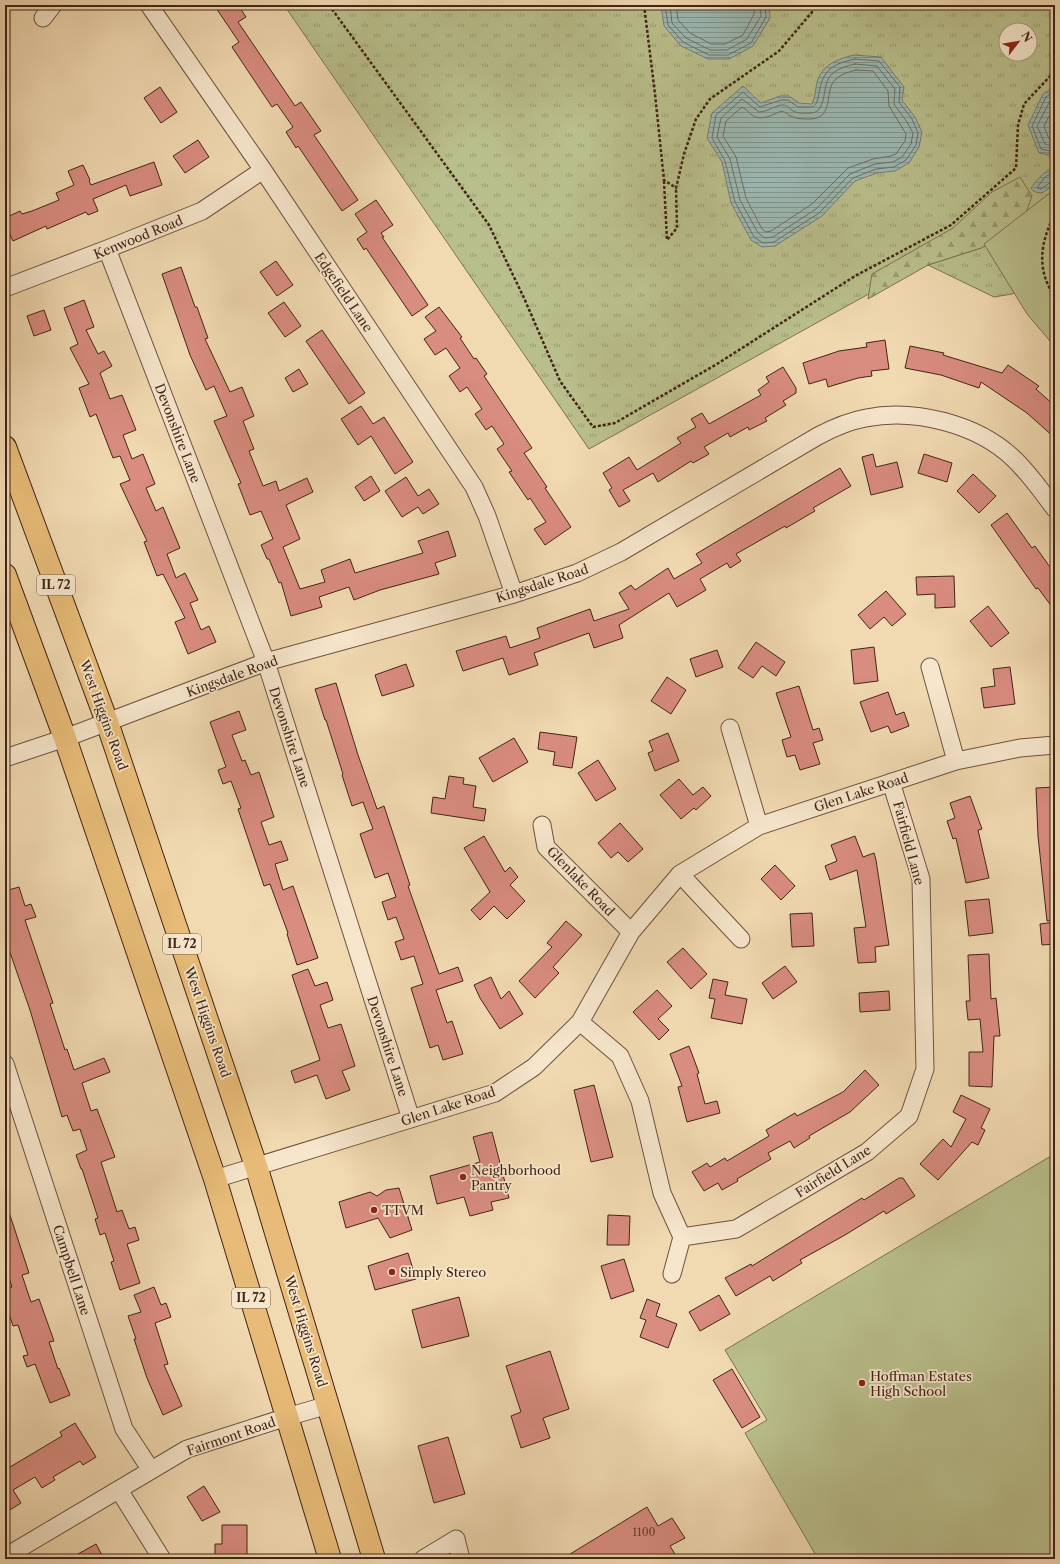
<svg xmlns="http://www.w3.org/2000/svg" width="1060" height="1564" viewBox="0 0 1060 1564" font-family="'Libre Caslon Text',serif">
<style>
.grass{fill:url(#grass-tufts);stroke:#7e7251;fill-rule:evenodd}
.forest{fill:url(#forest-firs);stroke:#7e7251}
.park{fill:#b9bf8c;stroke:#7e7251}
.water{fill:url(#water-rules);stroke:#787e74}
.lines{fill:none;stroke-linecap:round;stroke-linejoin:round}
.shore{stroke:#6f6f64;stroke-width:1}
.building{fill:#d98c80;stroke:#422516}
.minor-casing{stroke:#6e523d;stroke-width:19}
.major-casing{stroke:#422516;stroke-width:24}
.path{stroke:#422516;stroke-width:2.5;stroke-dasharray:3 2;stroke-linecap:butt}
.minor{stroke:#f6e6cc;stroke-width:17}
.major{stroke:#e8bc78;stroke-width:22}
.poi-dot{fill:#8f2418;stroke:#f6e6cc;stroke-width:1.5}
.labels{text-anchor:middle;stroke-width:3.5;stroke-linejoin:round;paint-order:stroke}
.number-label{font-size:11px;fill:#683f30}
.shield{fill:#f6e6cc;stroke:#785f4d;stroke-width:1}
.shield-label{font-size:12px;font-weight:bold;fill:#422516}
.street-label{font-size:13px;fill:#422516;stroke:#f6e6cc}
.poi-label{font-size:13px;fill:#422516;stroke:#f6e6cc;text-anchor:start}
</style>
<defs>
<pattern id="grass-tufts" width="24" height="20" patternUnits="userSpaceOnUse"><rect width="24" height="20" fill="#b9bf8c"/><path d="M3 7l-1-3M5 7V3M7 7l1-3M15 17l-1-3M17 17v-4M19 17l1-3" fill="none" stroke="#989b71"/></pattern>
<pattern id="forest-firs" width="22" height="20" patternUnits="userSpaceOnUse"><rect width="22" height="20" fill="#b9bf8c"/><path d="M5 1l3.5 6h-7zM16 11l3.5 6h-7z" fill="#989b71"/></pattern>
<pattern id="water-rules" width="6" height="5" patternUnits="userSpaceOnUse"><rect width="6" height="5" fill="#9cb9b3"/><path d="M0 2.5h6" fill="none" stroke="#819691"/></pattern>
</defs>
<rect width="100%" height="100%" fill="#f1d9b1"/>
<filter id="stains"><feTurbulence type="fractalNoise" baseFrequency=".005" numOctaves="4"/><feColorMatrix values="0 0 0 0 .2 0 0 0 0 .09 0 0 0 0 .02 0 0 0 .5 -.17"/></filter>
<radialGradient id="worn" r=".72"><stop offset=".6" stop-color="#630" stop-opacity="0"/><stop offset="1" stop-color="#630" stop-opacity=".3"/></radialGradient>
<path class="grass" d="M284 5H1055V198L1036 281 1012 294 994 297 928 265 981 248 1001 237 921 265 589 449ZM1006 30H1030V54H1006Z"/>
<path class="forest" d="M1020 177 1032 196 1024 218 1001 237 981 248 928 265 868 299 872 274 953 228 992 192Z"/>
<path class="park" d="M1055 189V347L1027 314 984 244Z
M1051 1156 1055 1163V1559H818L745 1433 767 1420 725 1350Z"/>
<path class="water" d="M661 5H769L770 18 753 46 729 59H708L681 46 664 26Z
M854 55 881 57 904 87 902 100 915 117 922 132 919 147 909 163 895 171 877 173 855 181 822 216 775 246 762 247 751 240 731 203 722 162 707 138 712 113 743 86 761 103 780 96H789L799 103 812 104C816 96 815 87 818 79 823 64 841 58 854 55Z
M1055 87V156L1039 153 1028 125 1043 94Z
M1048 170 1055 173V184L1042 193C1037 193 1033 192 1031 188 1036 181 1041 175 1048 170Z"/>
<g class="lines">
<path class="shore" d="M665 5 668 25 683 42 709 55H728L751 43 766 17 765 5
M670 5 672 23 686 38 710 50H727L747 39 761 16 760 5
M676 5 678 20 690 33 711 44H725L743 35 754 14V5
M855 59 879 61 900 87 899 102 912 119 918 133 916 145 906 160 894 167 876 169 853 178 819 213 774 242 763 243 754 237 735 202 725 161 712 138 716 115 743 92 760 107 781 100H788L798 107H813C817 104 818 99 819 93 823 70 832 64 855 59Z
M855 64 877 66 895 89 894 104 907 122 913 133 911 144 902 157 893 162 875 164 850 174 816 209 773 237 765 238 758 233 740 200 730 159 717 137 721 118 742 99 759 112C768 112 775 105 783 105 787 105 790 109 793 111 798 114 807 113 812 113 828 111 821 83 832 74 839 68 847 66 855 64Z
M856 70 873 71 888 91 889 106 906 134 905 141 896 154 891 156 873 159 848 168 812 204 771 231 766 232 762 229 746 198 736 157 723 136 726 121 742 107C746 109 749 113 752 115 762 122 773 114 782 111 786 112 789 116 793 117 798 119 804 119 809 119 836 119 823 90 836 79 841 74 849 72 856 70Z
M1055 91 1046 97 1032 126 1041 149 1055 152
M1055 97 1050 101 1037 126 1045 144 1055 147
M1055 105 1044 126 1049 139 1055 141
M1055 176 1048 175 1044 178 1037 188 1041 189 1051 182 1055 181"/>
</g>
<path class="building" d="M214 5H238L246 17 238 22 295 106 301 102 321 131 314 135 358 200 342 211 298 146 296 148 286 132 293 127 277 104 272 107 232 47 239 42Z
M160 87 177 112 161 123 144 98Z
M198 140 209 157 185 173 173 156Z
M154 162 162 185 130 196 126 185 93 199 98 211 88 215 86 212 47 229 46 226 13 241 5 224V218L20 211 22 214 32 211 59 200 56 193 74 185 68 171 83 165 90 180 89 181 91 185Z
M376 200 393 225 381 233 384 237H382L428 305 412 316 366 248 364 250 357 239 367 232 355 214Z
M276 261 293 285 277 296 260 272Z
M181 267 195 307H197L208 338 205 339 230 392 242 387 254 416 243 421 254 449 249 451 263 486 276 481 279 491 307 478 313 492 286 505 300 539 283 547 300 589 325 582 321 570 350 559 355 573 423 553 418 541 448 531 456 556 435 563 439 574 380 590 354 600 349 587 319 597 322 607 291 616 281 582 279 583 269 559H267L261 545 273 539 261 511 250 515 238 484 241 483 214 421 227 416 214 386 206 390 190 355 162 274Z
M84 300 94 327 86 330 98 354 104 351 112 366 100 373 110 399 122 395 136 430 123 435 132 459 143 454 155 484 146 488 156 511 163 507 180 548 167 554 176 578 185 573 198 600 190 603 201 630 209 626 216 642 188 654 175 622 185 618 163 574 157 576 144 542 147 541 120 484 130 480 120 456 113 458 96 414 90 417 79 388 89 384 70 348 78 344 64 308Z
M284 302 301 326 285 337 268 313Z
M439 307 462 337 460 338 474 359 476 358 487 374 484 376 532 448 524 453 547 487 545 488 571 527 545 545 534 529 546 522 530 498 528 500 509 472 512 471 497 449 504 444 492 426 486 430 475 414 482 409 467 387 460 392 449 376 460 368 446 348 435 355 424 339 436 331 425 317Z
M44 310 51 330 34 336 27 316Z
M322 330 365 393 349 404 306 341Z
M885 340 889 369 871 371 872 376 858 378 828 387 826 379 809 384 803 363 839 351 867 347 866 343Z
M910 346 944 353 943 355 1002 373 1008 365 1039 386 1036 389 1055 406V438L1027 413 981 382 979 388 941 375 905 368Z
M783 367 796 388V393L783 401 786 405 765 418 767 421 749 430 748 427 730 437 728 433 704 447 709 454 693 463 691 461 658 482 653 473 623 490 630 501 619 507 609 490 612 488 603 473 629 457 637 470 681 443 677 438 696 427 691 419 702 413 709 424 761 395 758 390 769 382 766 377Z
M299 369 308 384 293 392 285 378Z
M361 406 373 424 384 417 413 462 395 474 371 436 358 445 341 419Z
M873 454 876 467 897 462 903 487 871 495 862 457Z
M924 454 952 463 947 482 918 473Z
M840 468 851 486 813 508 815 511 786 528 785 526 736 554 741 561 730 568 727 563 700 579 706 590 677 607 669 593 619 625 623 638 594 648 589 633 534 653 538 665 509 675 503 658 463 671 456 651 506 636 510 648 540 638 537 628 590 609 594 621 629 609 619 593 631 585 635 590 668 568 674 579 702 563 696 554Z
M973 474 996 496 979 513 957 491Z
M371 476 380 491 364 501 355 487Z
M406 477 418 496 429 489 439 504 423 514 418 507 402 517 385 491Z
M1007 513 1032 548 1035 546 1055 574V611L1038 588 1036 589 991 525Z
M954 576 955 607 935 608V594L917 595 916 577Z
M886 591 906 614 892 626 884 617 870 629 858 615Z
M988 606 1009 633 991 647 970 621Z
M756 642 785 662 776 676 762 666 753 678 738 668Z
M874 647 878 681 854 684 851 650Z
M717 650 723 667 696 677 690 659Z
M406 664 414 686 382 696 375 675Z
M1010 667 1015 704 984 708 981 688 995 686 993 669Z
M667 677 686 690 671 714 651 701Z
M336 683 358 755 377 809 384 806 410 885 408 886 439 974 458 967 463 981 436 990 447 1023 452 1021 463 1054 443 1060 438 1045 430 1048 411 988 423 984 414 956 401 960 395 942 404 939 396 917 388 920 382 902 396 897 388 873 375 878 360 834 373 829 363 802 352 806 342 775 343 774 326 720H325L315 689Z
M799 686 813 730 819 728 823 740 813 743 820 764 800 770 795 755 787 757 782 740 791 737 776 693Z
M888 692 896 715 904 712 909 726 891 733 888 726 871 732 860 702Z
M239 711 246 730 232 735 242 761 245 760 251 775 259 772 274 817 261 822 269 845 281 841 288 860 275 864 283 890 293 886 318 958 297 965 287 934 288 933 270 884 264 886 238 809 241 808 231 781 223 784 218 770 226 767 210 722Z
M540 732 577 737 572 768 553 765 555 752 538 749Z
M668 733 679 761 655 771 648 753 653 751 649 741Z
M514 738 528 762 493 782 479 758Z
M598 760 616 789 596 801 578 773Z
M449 776 464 778 463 784 476 786 473 807 486 809 484 821 431 813 433 797 445 799Z
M679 779 693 795 703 787 711 796 696 810 694 808 681 819 660 795Z
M1055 787V920L1047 921 1038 836 1036 788Z
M970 796 982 829 978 830 989 878 966 883 956 838 953 839 947 821 955 818 950 803Z
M620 823 643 849 628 862 618 852 611 858 598 843Z
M484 836 505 872 510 867 518 877 510 885 525 901 507 919 494 906 480 920 471 910 490 892 464 848Z
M855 836 863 857 874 853 876 860 889 945 875 947 876 962 858 963 854 928 866 927 857 870 830 880 825 866 837 861 831 845Z
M775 865 795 886 781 900 761 879Z
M19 887 25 906 31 904 36 917 25 920 53 1003 50 1004 65 1050 67 1049 74 1070 104 1058 110 1072 82 1083 91 1111 97 1109 115 1157 101 1162 117 1212 122 1210 129 1229 135 1227 139 1240 127 1244 140 1283 120 1290 111 1262 114 1261 105 1233 100 1235 95 1219 98 1218 82 1169H81L76 1155 87 1150 80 1129 73 1131 67 1115 62 1117 30 1010 5 938V935L9 934 5 921V891Z
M989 899 993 933 969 936 965 901Z
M812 913 814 946 792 947 790 914Z
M566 921 582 935 553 967 559 973 535 998 519 981 552 947 547 943Z
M1055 922V944L1042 945 1040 924Z
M683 948 707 974 691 989 667 962Z
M989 954 991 999 996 998 1000 1036H994L992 1087 969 1086V1052H983L980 1019 968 1020 966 1001H970L968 955Z
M785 966 797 982 773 999 762 983Z
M308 969 315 986 327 982 333 1000 320 1005 328 1028 341 1024 355 1066 342 1071 350 1090 326 1099 317 1075 295 1083 291 1071 320 1060 292 975Z
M491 977 501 999 509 991 523 1014 500 1029 480 998 474 985Z
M713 979 728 982 725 995 747 999 742 1024 711 1018 715 999 709 998Z
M657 990 672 1006 658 1019 669 1030 659 1040 633 1012Z
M889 991 890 1010 860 1012 859 993Z
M689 1046 699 1073 697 1074 705 1104 717 1101 720 1113 687 1122 678 1087 682 1086 670 1054Z
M865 1070 879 1085 850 1112 809 1136 810 1138 794 1148 790 1141 768 1153 771 1159 737 1179 738 1181 722 1190 718 1183 704 1191 692 1172 707 1163 710 1167 725 1158 727 1161 769 1136 766 1130 795 1113 797 1116 843 1092Z
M594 1085 613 1157 591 1162 574 1090Z
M961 1095 990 1109 981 1128 985 1130 978 1145 972 1142 938 1180 920 1164 943 1139 951 1147 966 1119 953 1112Z
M492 1132 509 1198 491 1202 493 1210 470 1216 464 1197 437 1204 430 1176 480 1162 473 1137Z
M899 1178H903L915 1196 886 1214 884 1211 845 1235 800 1260 802 1263 773 1281 770 1276 736 1296 725 1278 751 1264 752 1266 862 1198 864 1200Z
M399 1188 412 1230 390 1238 378 1218 346 1228 339 1202 370 1192 377 1196 386 1190Z
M5 1206H7L29 1273 22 1275 31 1302 39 1299 54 1341 49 1342 58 1369 59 1368 70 1395 50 1403 35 1364 27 1367 23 1356 28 1355 18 1325 13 1326 5 1302V1289L12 1287 5 1266Z
M608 1215 630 1216 629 1245H607Z
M408 1253 416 1279 375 1290 368 1266Z
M624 1259 634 1291 611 1299 601 1266Z
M154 1287 161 1305 166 1303 171 1317 155 1323 168 1364 164 1365 182 1406 163 1415 147 1378 134 1339H136L128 1316 141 1312 134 1295Z
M719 1295 730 1314 700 1331 689 1312Z
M459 1297 469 1336 422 1348 412 1310Z
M647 1299 660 1304 656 1316 677 1324 668 1348 640 1337 646 1320 640 1318Z
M550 1351 569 1409 543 1418 550 1438 521 1448 511 1416 521 1412 506 1366Z
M732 1369 760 1417 742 1428 713 1380Z
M75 1423 96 1457 83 1465 80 1461 53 1477 55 1480 42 1488 35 1477 13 1490 21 1503 5 1513V1470L62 1436 60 1432Z
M448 1437 465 1494 434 1503 418 1446Z
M204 1486 220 1512 202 1521 187 1497Z
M647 1507 658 1526 672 1518 685 1538 670 1546 678 1559H562Z
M222 1525H247V1559H215V1544H222Z
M96 1544 104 1559H69Z"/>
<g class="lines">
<defs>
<path id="minor" d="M149 5 263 170 474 487 487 516 514 594
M43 18 53 5
M107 249 266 662 411 1119
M5 288 107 249 202 211 263 170
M930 667 956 761
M730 728 759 826
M5 758 65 738 266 662 514 594 577 573 621 552 818 436C833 428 849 421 866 418 914 408 977 424 1013 458 1029 473 1042 492 1055 509
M542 825 546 847 631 932
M680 874 741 939
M580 1022 620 1056 640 1101 662 1193 682 1237
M5 1064 124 1429 151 1470
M215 1179 495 1093 534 1067 580 1022 631 932 680 874 759 826 956 761 1020 748 1055 745
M682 1237 736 1229 867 1152 909 1116 925 1069 921 879 891 782
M672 1274 682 1237
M119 1490 162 1559
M5 1557 187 1449 287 1417 328 1405
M423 1559 456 1539 461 1559"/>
<path id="major" d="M5 447 107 722 256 1166 374 1559
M5 575 65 738 215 1179 330 1559"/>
</defs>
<use href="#minor" class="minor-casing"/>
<use href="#major" class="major-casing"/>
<path class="path" d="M329 5 489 225 524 298 560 381 593 427 615 423 717 364 855 276 951 225 1016 168 1018 125 1024 104 1055 71
M644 5 655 94 664 180 676 188 684 154 696 119 710 99 779 51 818 5
M664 181 667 240 677 228 676 188
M1055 214C1040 242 1036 270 1055 297
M1051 291 1055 289"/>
<use href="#minor" class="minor"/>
<use href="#major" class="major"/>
</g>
<g class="poi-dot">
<circle cx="463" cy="1177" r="4"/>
<circle cx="374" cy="1210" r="4"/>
<circle cx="392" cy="1272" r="4"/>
<circle cx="862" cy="1383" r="4"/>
</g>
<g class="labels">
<g class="number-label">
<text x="644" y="1536">1100</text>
</g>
<g class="shield">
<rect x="37" y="575" width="38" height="20" rx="3"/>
<rect x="163" y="934" width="38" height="20" rx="3"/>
<rect x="232" y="1288" width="38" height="20" rx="3"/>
</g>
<g class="shield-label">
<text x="56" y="589">IL 72</text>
<text x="182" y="948">IL 72</text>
<text x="251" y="1302">IL 72</text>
</g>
<g class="street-label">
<text transform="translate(138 237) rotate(-22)" y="5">Kenwood Road</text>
<text transform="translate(344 292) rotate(56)" y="5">Edgefield Lane</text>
<text transform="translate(178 433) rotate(69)" y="5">Devonshire Lane</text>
<text transform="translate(542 583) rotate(-18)" y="5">Kingsdale Road</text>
<text transform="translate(232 676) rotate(-20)" y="5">Kingsdale Road</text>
<text transform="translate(104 715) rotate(70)" y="5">West Higgins Road</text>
<text transform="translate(290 737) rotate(72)" y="5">Devonshire Lane</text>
<text transform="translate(861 792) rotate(-18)" y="5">Glen Lake Road</text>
<text transform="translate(909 843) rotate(75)" y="5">Fairfield Lane</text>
<text transform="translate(581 881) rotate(46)" y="5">Glenlake Road</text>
<text transform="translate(208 1022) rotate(71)" y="5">West Higgins Road</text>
<text transform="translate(388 1046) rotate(72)" y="5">Devonshire Lane</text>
<text transform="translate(448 1106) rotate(-18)" y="5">Glen Lake Road</text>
<text transform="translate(833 1171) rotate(-32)" y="5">Fairfield Lane</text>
<text transform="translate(72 1270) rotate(72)" y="5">Campbell Lane</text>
<text transform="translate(306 1331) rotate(73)" y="5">West Higgins Road</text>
<text transform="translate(231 1436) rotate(-19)" y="5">Fairmont Road</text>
</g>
<g class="poi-label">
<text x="471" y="1175">Neighborhood<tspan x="471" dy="15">Pantry</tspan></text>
<text x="382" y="1215">TTVM</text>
<text x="400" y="1277">Simply Stereo</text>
<text x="870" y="1381">Hoffman Estates<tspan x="870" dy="15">High School</tspan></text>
</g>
</g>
<rect width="1060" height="1564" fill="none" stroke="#f1d9b1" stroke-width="20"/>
<rect x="6" y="6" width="1048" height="1552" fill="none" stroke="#422516" stroke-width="2"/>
<rect x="10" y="10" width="1040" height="1544" fill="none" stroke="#422516"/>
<g transform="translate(1018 42) rotate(59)"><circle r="19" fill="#f6e6cc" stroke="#ae9983"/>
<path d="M0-3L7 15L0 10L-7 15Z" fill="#8f2418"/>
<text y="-6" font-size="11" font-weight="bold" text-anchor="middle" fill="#422516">N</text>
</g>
<rect width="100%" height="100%" filter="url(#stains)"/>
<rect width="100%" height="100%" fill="url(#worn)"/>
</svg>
